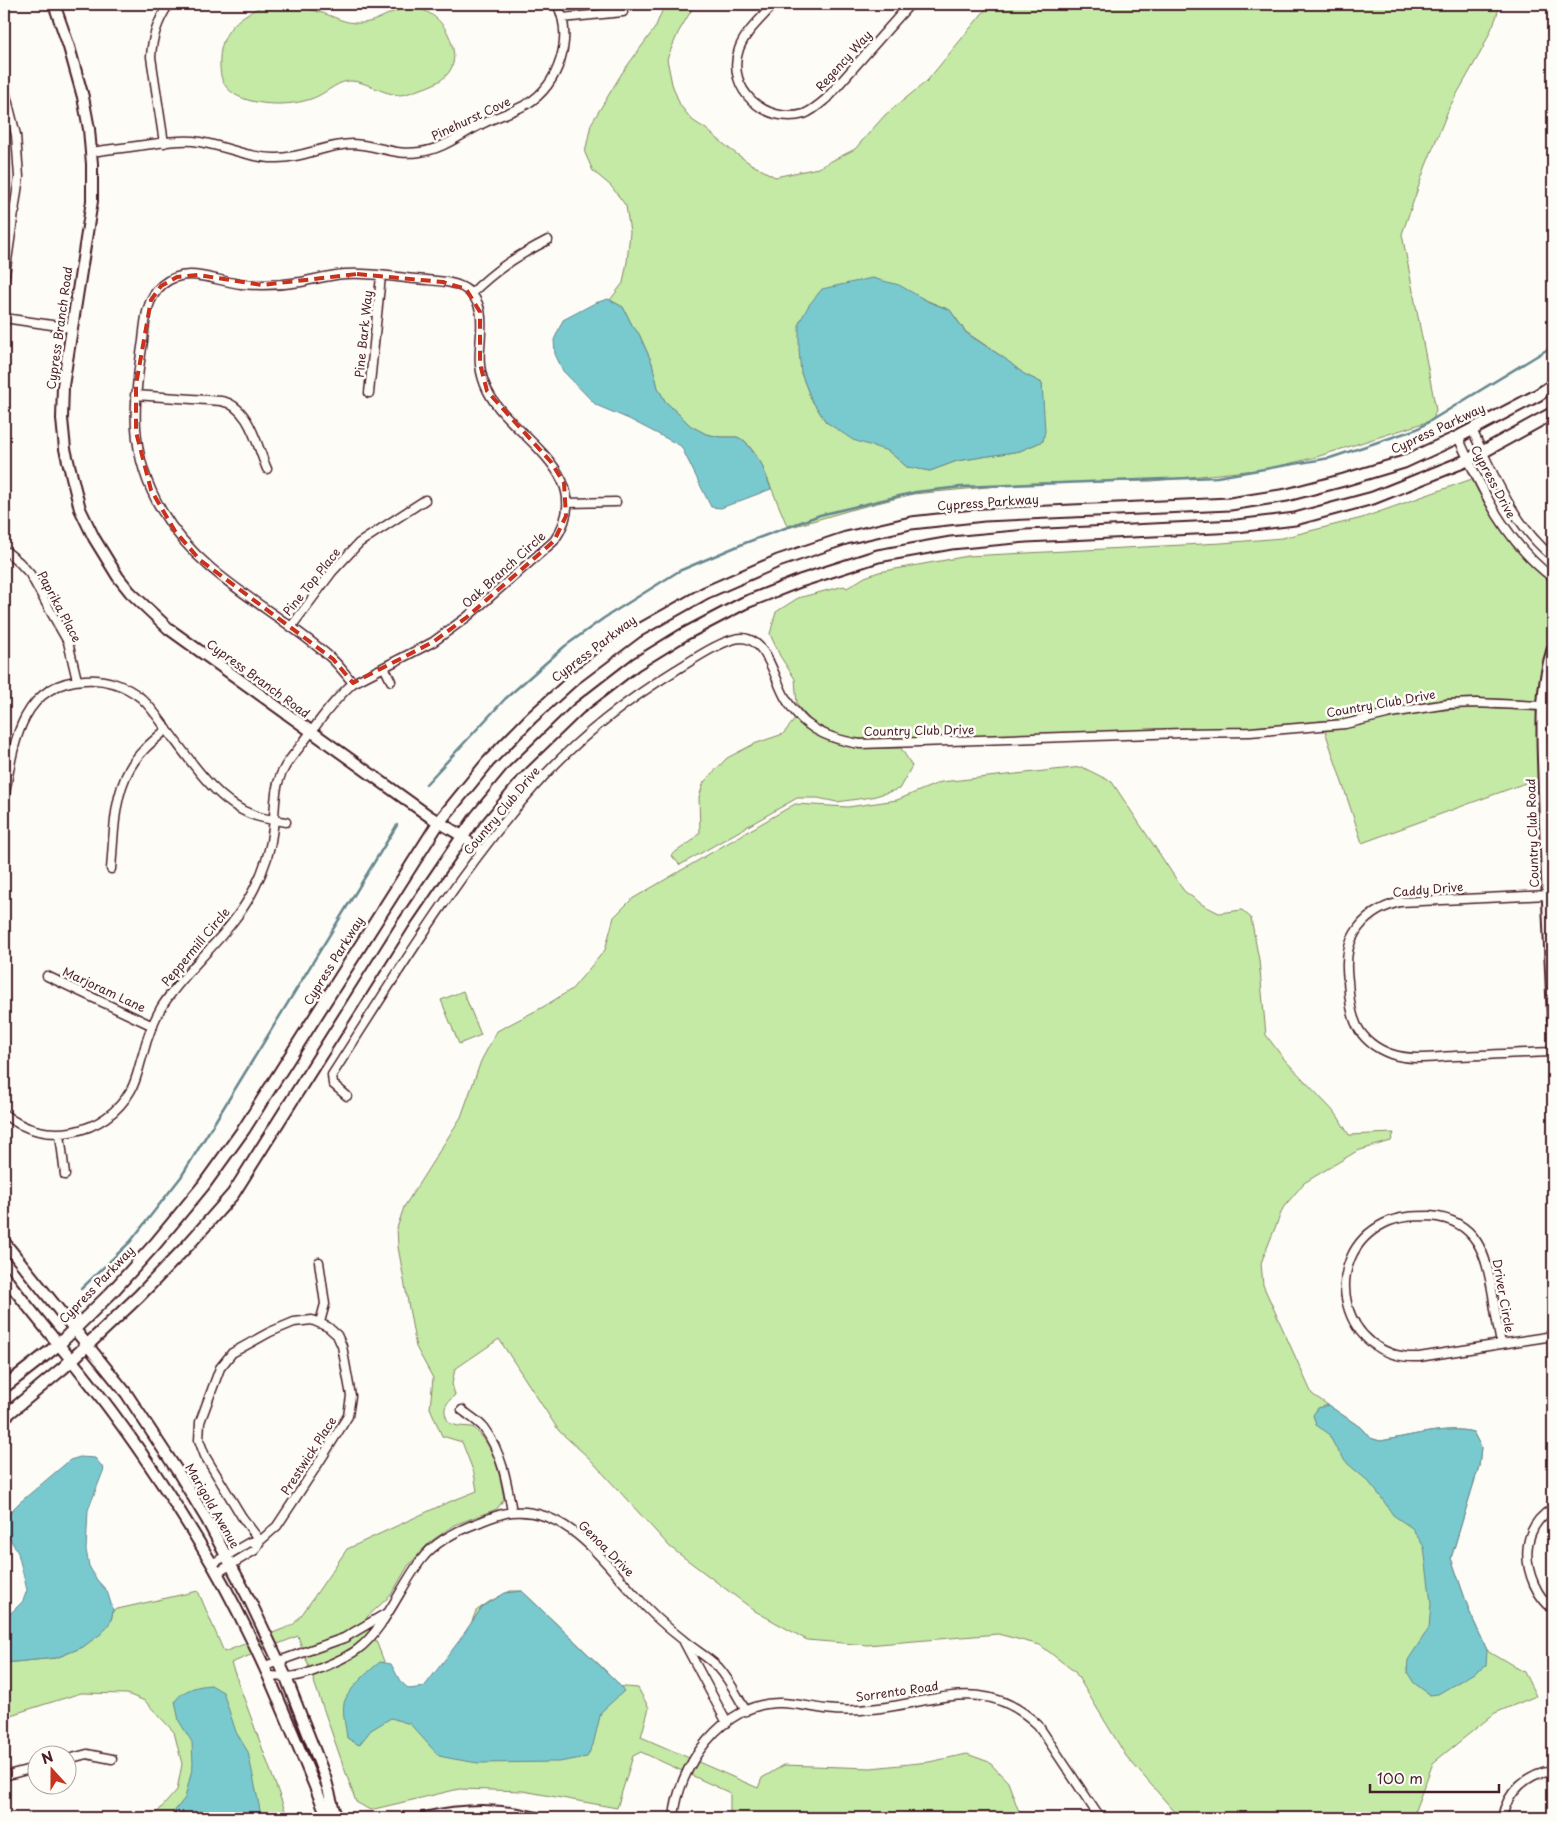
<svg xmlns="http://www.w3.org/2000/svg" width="1557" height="1822" viewBox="0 0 1557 1822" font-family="'Playpen Sans',sans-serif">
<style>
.green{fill:#c4eaa5;stroke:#878468;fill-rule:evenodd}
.water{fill:#79cacf;stroke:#66868d}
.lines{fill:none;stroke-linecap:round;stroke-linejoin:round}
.stream{stroke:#66868d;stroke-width:2.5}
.street-casing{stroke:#4a1f2b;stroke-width:11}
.secondary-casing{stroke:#4a1f2b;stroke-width:14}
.primary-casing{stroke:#4a1f2b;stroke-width:15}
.street{stroke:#fdfcf7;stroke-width:8}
.secondary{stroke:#fdfcf7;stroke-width:10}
.primary{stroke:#fdfcf7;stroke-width:11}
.marked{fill:none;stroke:#c8321e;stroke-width:4;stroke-dasharray:10 6;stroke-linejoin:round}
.labels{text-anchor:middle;stroke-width:5;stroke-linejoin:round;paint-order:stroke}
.street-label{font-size:12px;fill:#4a1f2b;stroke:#fdfcf7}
</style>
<rect width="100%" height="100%" fill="#fdfcf7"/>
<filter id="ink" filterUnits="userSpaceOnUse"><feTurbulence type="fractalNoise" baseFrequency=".02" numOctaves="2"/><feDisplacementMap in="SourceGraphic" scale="10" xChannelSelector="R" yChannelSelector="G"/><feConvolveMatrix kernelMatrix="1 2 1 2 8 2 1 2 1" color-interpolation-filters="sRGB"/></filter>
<g filter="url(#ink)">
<path class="green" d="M270 4C287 4 303 7 319 12 335 16 343 24 362 23 383 22 401 0 423 10 435 15 444 24 449 36 461 65 450 80 421 89 414 91 406 95 399 95 389 94 379 90 370 86 344 75 340 84 318 96 296 107 255 107 234 94 223 86 220 78 220 65 218 32 240 13 270 4Z
M665 4H690L691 11 678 33 667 59 672 84 680 105 692 120 706 129 731 150 751 164 775 177 818 168 855 149 885 115 927 81 990 4H1500L1496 18 1483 48 1449 108 1425 168 1402 234 1436 410 1433 420 1313 458 1266 469 1152 481 1031 483 913 494 854 509 788 528 761 463 753 451 745 441 737 437H720L706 434 691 426 665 401 658 388 652 363 639 334 632 325 623 307 610 300 623 283 627 262 630 232 626 206 611 186 593 171 585 153 591 124 622 73 655 28ZM872 278 950 310 966 332 1004 358 1024 374 1042 383 1043 441 1020 451 957 461 930 471 907 467 888 451 826 422 811 399 801 373 857 283Z
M1472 479C1493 522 1515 554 1553 584V634L1542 672 1538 701 1476 698 1446 699 1390 708 1344 719 1246 728 860 739 837 735 811 721 797 705 795 679 780 656 770 634 776 612 798 598 844 586 847 588 865 577 879 572 968 556 1222 543 1282 538 1362 518Z
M1477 708 1537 711 1539 778 1362 843 1325 731C1348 729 1370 722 1393 717 1421 712 1448 709 1477 708Z
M796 718C824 750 861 749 901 748L912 766 899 789 872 797 837 802 818 798H797L680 865 671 855 692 841 700 832 699 797 704 782 727 758 754 744 783 734Z
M1082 767 1112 782 1184 891 1203 905 1219 913 1242 910 1251 918 1259 960 1266 1035 1284 1059 1337 1115 1349 1135 1394 1133 1391 1141 1357 1151 1304 1183 1283 1208 1261 1263 1263 1285 1312 1394 1360 1427 1370 1438 1380 1441C1407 1437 1448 1425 1473 1432L1481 1447 1479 1466 1451 1558 1470 1613 1487 1650 1524 1672 1536 1696 1495 1713 1433 1763 1412 1818H1191L1174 1811 1126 1756 1075 1672 1040 1645 998 1634 867 1645 807 1640 755 1611 670 1547 589 1458 559 1431 499 1339 455 1369 452 1384 455 1395C444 1405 442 1410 449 1423L458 1426 473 1427C495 1447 499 1472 504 1499L497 1509 454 1525 430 1542 408 1566 391 1595 367 1617 388 1672 401 1692 421 1691 440 1673 465 1639 476 1611 489 1602 510 1591H522L608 1673 613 1686 638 1688 649 1708 641 1737 758 1788 762 1778 784 1765 871 1768 929 1762 967 1754 989 1762 1008 1782 1018 1809 1023 1818H730V1793L641 1752 633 1756 617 1808 523 1791 459 1789 370 1810 356 1802 298 1636 231 1663 286 1813 283 1818H146L155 1815 177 1790 182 1764 174 1732 145 1701 127 1694 81 1693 4 1717V1663L56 1658 83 1647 111 1621 113 1610 198 1591 224 1652 293 1625 303 1613 347 1549 444 1504 477 1491 474 1473 462 1442 442 1436 430 1408 433 1378 416 1347 398 1247 397 1228 404 1207 461 1117 481 1061 497 1031 543 1007 572 989 605 950 614 917 632 899 795 804 848 807 897 800 941 782Z
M463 991 481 1035 459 1044 441 1000Z"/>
<path class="water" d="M872 278 899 285 929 302 950 310 966 333 1004 358 1024 374 1042 383 1045 431 1043 441 1020 451 957 461 930 471 907 467 888 451 853 440 826 422 811 399 801 373 799 350V323L809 305 822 289Z
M608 299 623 307 632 325 639 334 652 363 658 388 665 401 691 426 706 434 720 437H737L745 441 761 463 771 489 721 508 711 507 681 446 629 419 596 405 563 371 555 354 554 340 563 320 595 303Z
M1328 1405 1360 1427 1370 1438 1380 1441C1408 1437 1446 1425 1473 1432L1481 1447 1479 1466 1451 1558 1470 1613 1487 1650 1486 1666 1438 1694 1430 1695 1414 1683 1407 1672 1408 1660 1429 1628 1431 1603 1424 1547 1412 1528 1393 1515 1381 1497 1368 1481 1348 1464 1337 1450 1328 1433 1316 1425 1313 1415 1318 1408Z
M80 1457 95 1458 104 1469 88 1510 86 1550 89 1566 97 1580 107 1591 113 1610 111 1621 102 1633 83 1647 56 1658 4 1663V1616L12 1612 23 1601 27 1590 18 1553 8 1535 6 1524 8 1514 19 1503 70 1460Z
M522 1591 616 1681 624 1691 601 1712 593 1745 587 1757 559 1762 478 1763 454 1759 439 1756 410 1724 391 1718 371 1730 359 1745 347 1738C346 1727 342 1714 344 1703 348 1689 369 1671 380 1662L391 1664 400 1681 409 1689 424 1687 459 1641 482 1607 505 1593Z
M211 1685 223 1692 236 1732 248 1752 260 1810 256 1818H169L185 1798 193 1765 192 1742 179 1721 175 1701C184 1689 197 1686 211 1685Z"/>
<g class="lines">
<path class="stream" d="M426 784 505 699 565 646 604 618 679 571 745 543 820 515 916 492 961 487 1217 477 1330 458 1417 429 1553 346
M81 1289 130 1242 181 1177 397 825
M4 1357 8 1355"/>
<defs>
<path id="street" d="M774 4C762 18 745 32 739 49 725 89 766 125 804 114 812 111 819 105 826 99L910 4
M562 18 623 12
M4 87 16 135 19 177 4 282
M164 143 151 57C152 37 158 20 169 4
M91 152C112 149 132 147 152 144 165 142 180 140 193 141 221 144 247 158 275 158 301 159 326 144 353 144 377 145 394 156 420 152 444 149 461 134 482 124 497 116 513 112 527 104 559 85 574 38 557 4
M4 210 15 211
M471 294C496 269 517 256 548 240
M4 318 72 328
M369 393 381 276
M135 395 221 401C249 405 257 446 267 469
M1472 430C1494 475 1513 525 1553 557
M1458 437C1482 490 1505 542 1553 578
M567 503 616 502
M7 552 19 562 30 574 51 612 68 642 77 680
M291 627 332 572 359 543 425 500
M384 667 391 681
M4 800C13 749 18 684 84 680 104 678 125 685 141 698 150 706 158 717 165 727 188 757 216 802 253 815 263 819 275 820 286 822
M462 836 482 851
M111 869C114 836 113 798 130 768 139 752 153 741 167 729
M1548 895 1400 902C1381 907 1365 916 1355 933 1346 947 1346 966 1348 981 1350 1015 1355 1041 1391 1054 1411 1061 1434 1057 1455 1056 1488 1055 1520 1053 1553 1052
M47 976 153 1026
M347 1096 333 1084 332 1075C395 977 456 875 534 787 574 741 624 702 676 670 691 661 724 638 742 638 768 639 775 682 786 699 790 706 802 721 809 725 823 736 842 741 860 744L1182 733 1250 732 1345 724 1391 713 1448 704 1476 703 1542 706
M4 1114C44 1147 105 1136 131 1090 137 1079 139 1066 143 1054 147 1038 153 1022 161 1008 188 965 231 935 254 889 264 870 271 848 273 828 275 813 274 797 278 783 282 767 293 756 302 744 318 723 333 701 353 683 346 675 339 665 331 658 275 608 201 578 162 511 128 454 133 403 143 341 145 321 146 299 162 285 186 265 214 281 241 284 261 286 282 285 301 282 316 279 330 275 345 274 368 272 393 277 416 279 432 281 450 280 464 288 492 305 477 340 480 365 482 384 491 400 504 414 538 451 593 485 554 541L467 617 433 642 353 683
M60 1134 65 1175
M1430 1216C1478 1220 1486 1255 1493 1295 1495 1311 1498 1328 1501 1344L1419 1357C1342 1361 1316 1257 1385 1223 1400 1216 1415 1216 1430 1216Z
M319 1262 325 1304 320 1322
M1501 1344 1553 1336
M462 1410C468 1415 478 1421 483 1427 502 1452 507 1482 512 1512
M1553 1508C1525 1525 1522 1556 1534 1584 1538 1593 1545 1603 1553 1609
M212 1564 250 1542 260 1541
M217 1573 255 1550 260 1541 277 1526 316 1467 348 1416 351 1396 342 1346 337 1335 328 1327 312 1320 294 1322 270 1332 232 1353 220 1368 200 1422 199 1440 205 1456 242 1517 260 1541
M684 1642 727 1723
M265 1666 344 1638 385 1614
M270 1676C278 1676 288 1678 296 1676 308 1675 348 1657 358 1649 383 1631 401 1586 421 1560 435 1541 458 1530 480 1522 490 1518 501 1513 512 1512 567 1507 602 1560 635 1595 649 1611 665 1626 682 1639 693 1649 707 1656 718 1667 730 1680 737 1696 746 1711
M68 1759 87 1754 112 1759
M4 1776 38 1767
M674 1818C678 1766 723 1702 780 1703 795 1703 810 1707 825 1709 840 1711 855 1711 870 1709 933 1704 984 1673 1038 1725L1100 1818
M1502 1818C1507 1792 1527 1773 1553 1770"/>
<path id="secondary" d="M54 4 69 47 83 97 89 129 92 164V201L63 386 62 419 65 449 80 509 94 538 118 577 130 592 169 629 429 816 462 836
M1553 648C1538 694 1543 743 1544 791 1546 867 1550 943 1553 1019
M4 1242 126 1393 178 1472 207 1520 251 1603 285 1675 325 1777 336 1818
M4 1276C29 1309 56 1341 82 1373 130 1433 173 1498 212 1564 259 1645 292 1732 328 1818
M424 1818C462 1809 499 1808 537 1818"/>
<path id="primary" d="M4 1387 58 1345 111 1293 156 1243 203 1186 244 1129 439 822 488 762 531 718 575 678 636 632 705 593 778 561 846 538 911 523 984 515 1230 504 1287 495 1344 480 1404 462 1458 437 1538 395 1553 385
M4 1417 63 1368 139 1296 188 1245 233 1194 403 924 476 817 514 771 578 709 636 664 683 635 744 603 800 581 878 556 951 543 1026 536 1237 526 1295 519 1373 498 1468 460 1553 413"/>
</defs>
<use href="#street" class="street-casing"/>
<use href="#secondary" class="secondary-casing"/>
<use href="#primary" class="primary-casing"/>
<use href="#street" class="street"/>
<use href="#secondary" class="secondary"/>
<use href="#primary" class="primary"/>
</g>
</g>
<path class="marked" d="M357 274 443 282 466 289 480 312V364L487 391 551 462 564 483 566 516 554 541 467 617 433 642 353 683 333 659 200 560 175 531 151 490 136 432V385L151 300 161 286 177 277 198 275 262 285Z"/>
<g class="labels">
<g class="street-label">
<text transform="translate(844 61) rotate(-48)" y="4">Regency Way</text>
<text transform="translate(471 119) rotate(-25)" y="4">Pinehurst Cove</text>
<text transform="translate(60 328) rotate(-82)" y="4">Cypress Branch Road</text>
<text transform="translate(364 334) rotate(-84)" y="4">Pine Bark Way</text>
<text transform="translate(1438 429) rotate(-25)" y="4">Cypress Parkway</text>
<text transform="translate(1493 482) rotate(62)" y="4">Cypress Drive</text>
<text transform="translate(988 503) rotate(-4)" y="4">Cypress Parkway</text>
<text transform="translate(504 570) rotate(-42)" y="4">Oak Branch Circle</text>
<text transform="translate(312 582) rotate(-51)" y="4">Pine Top Place</text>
<text transform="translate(59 607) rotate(62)" y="4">Paprika Place</text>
<text transform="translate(594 649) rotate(-37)" y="4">Cypress Parkway</text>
<text transform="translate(258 679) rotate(36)" y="4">Cypress Branch Road</text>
<text transform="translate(1381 704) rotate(-10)" y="4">Country Club Drive</text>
<text transform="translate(919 731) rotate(-1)" y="4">Country Club Drive</text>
<text transform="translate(502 811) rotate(-50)" y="4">Country Club Drive</text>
<text transform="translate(1533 833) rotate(-92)" y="4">Country Club Road</text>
<text transform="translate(1428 890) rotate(-5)" y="4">Caddy Drive</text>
<text transform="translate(196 947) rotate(-50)" y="4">Peppermill Circle</text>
<text transform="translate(334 961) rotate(-58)" y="4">Cypress Parkway</text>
<text transform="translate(104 990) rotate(25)" y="4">Marjoram Lane</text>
<text transform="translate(97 1285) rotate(-46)" y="4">Cypress Parkway</text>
<text transform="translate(1503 1296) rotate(80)" y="4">Driver Circle</text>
<text transform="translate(309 1456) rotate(-57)" y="4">Prestwick Place</text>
<text transform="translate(212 1506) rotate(60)" y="4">Marigold Avenue</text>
<text transform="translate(606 1549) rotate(45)" y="4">Genoa Drive</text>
<text transform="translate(897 1692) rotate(-8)" y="4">Sorrento Road</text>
</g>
</g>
<rect width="1557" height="1822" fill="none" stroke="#fdfcf7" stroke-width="20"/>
<rect x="10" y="10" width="1537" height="1802" fill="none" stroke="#4a1f2b" stroke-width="2" filter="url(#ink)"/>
<g transform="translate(52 1770) rotate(339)"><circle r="24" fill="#fdfcf7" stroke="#b5a4a5"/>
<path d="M0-4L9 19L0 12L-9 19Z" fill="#c8321e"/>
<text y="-8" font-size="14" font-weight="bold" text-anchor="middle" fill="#4a1f2b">N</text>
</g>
<path d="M1370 1784v8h129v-8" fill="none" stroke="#4a1f2b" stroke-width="2.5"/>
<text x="1377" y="1784" font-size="15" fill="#4a1f2b" stroke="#fdfcf7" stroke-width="4" paint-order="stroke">100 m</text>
</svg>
